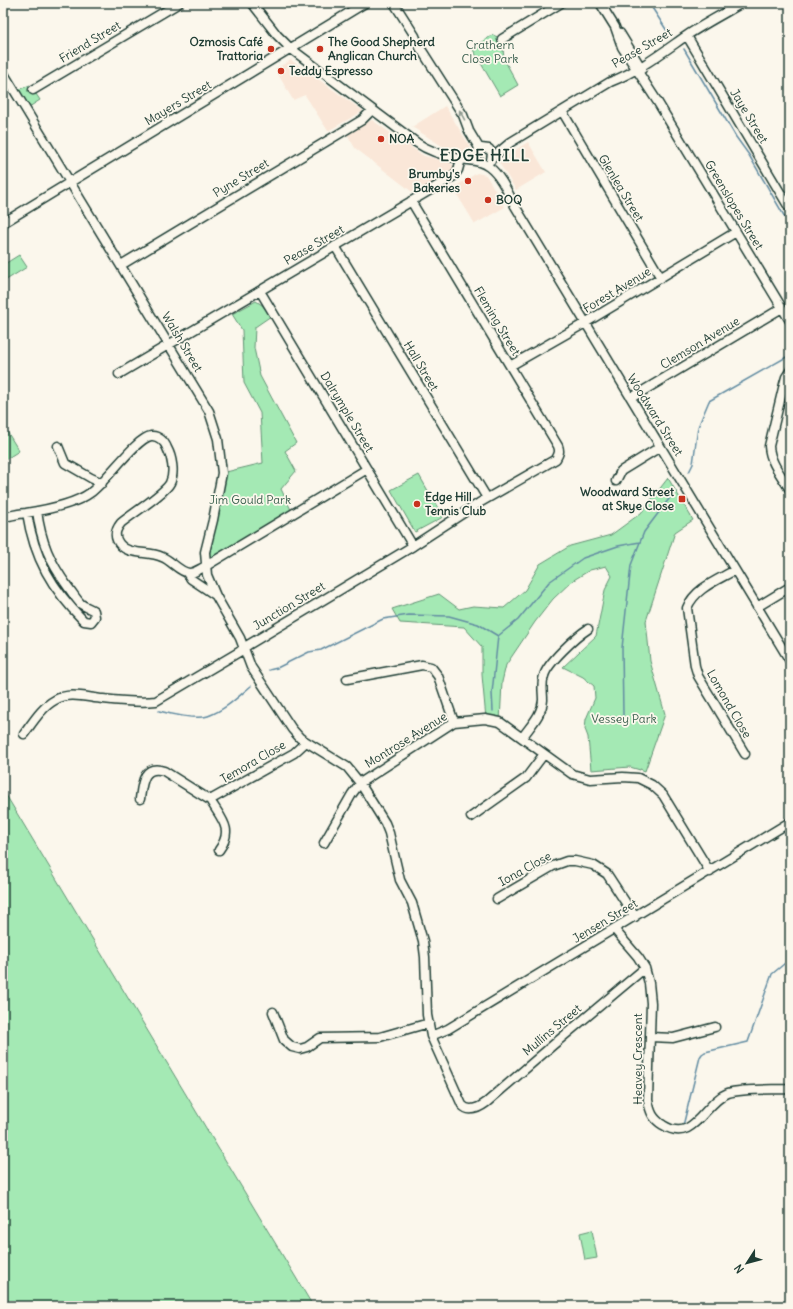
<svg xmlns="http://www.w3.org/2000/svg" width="793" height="1309" viewBox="0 0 793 1309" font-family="Delius,sans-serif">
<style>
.built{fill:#fae7d8}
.green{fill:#a4e9b4;stroke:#629374}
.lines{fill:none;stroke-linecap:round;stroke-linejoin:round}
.stream{stroke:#628ca2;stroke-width:1.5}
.minor-casing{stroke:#1f3d34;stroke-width:11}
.minor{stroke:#fbf7ec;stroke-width:8}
.oneway{fill:#8d9a90}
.poi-dot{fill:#c8321e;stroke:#fbf7ec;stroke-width:1.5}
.labels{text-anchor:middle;stroke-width:3.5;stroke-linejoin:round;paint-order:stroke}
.street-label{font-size:12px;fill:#1f3d34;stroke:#fbf7ec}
.poi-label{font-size:12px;font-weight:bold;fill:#1f3d34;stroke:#fbf7ec;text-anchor:start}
.park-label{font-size:12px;fill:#3a5f4e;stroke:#fbf7ec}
.district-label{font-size:16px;font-weight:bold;letter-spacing:1px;fill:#1f3d34;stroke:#fbf7ec}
</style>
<rect width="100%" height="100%" fill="#fbf7ec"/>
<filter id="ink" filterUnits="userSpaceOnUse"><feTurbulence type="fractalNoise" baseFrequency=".025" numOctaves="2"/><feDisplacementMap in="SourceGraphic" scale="8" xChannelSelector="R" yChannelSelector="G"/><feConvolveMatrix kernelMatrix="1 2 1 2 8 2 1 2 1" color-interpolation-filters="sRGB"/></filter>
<g filter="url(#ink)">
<path class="built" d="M291 60 363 111 328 131 305 95 293 100 275 69Z
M445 106 471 148 468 153 442 146 412 127Z
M372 120 424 156 449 162 454 166 453 170 415 194 355 148 347 134Z
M528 142 546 172 516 190 498 161Z
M477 173 486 175 505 207 475 224 453 188Z"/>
<path class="green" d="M493 35 502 39 504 59 518 85 500 96 472 48Z
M30 85 40 100 26 109 15 91Z
M19 255 27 267 3 282V265Z
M256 301 262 305 271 316 255 327 254 348 260 376 296 443 285 451 296 471 281 489 293 514 216 560 205 552 222 473 263 463 260 413 244 383 242 330 232 314Z
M3 425 19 451 3 461Z
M419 475 443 517 415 532 391 490Z
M668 478 693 520 675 532 646 621 650 661 665 714 645 771 640 769V770L630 767 591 770 588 737 585 729 586 719 595 698 594 686 583 677 563 667 596 636 605 590 612 576 606 566 590 570 572 581 553 599 535 622 506 665 502 682 500 722 486 719 482 675V647L464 627 400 623 392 609 439 594 459 609 473 606 504 608 525 590 540 564 570 546 611 535 641 513Z
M3 790 313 1306H3Z
M592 1230 597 1258 585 1260 580 1233Z"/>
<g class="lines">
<path class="stream" d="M649 3 669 34
M684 49 736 137 749 155 790 226
M689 472 693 464 698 427 709 401 790 355
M269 670 277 668 309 652 321 650 383 619 409 615 449 616 478 624 498 636
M159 711C170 714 197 720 208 716 225 710 238 697 251 686
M493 711 492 693 498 636 518 620 549 582 583 558 618 546 640 542
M623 715 622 648 631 565 644 532 675 491
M683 1126 700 1057 702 1054 705 1052 748 1042 772 974 790 959"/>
<defs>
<path id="minor" d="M252 3 277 35 290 48 417 143C430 152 445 156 460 159 471 161 480 160 489 167 501 176 508 193 515 206L790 661
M394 3 415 36 419 46 463 115 469 131 478 146 479 150
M600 3 615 27 622 47 657 101 790 321
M620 33 642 69
M687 36 790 209
M502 39 561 3
M3 72 209 411 218 439 222 473 213 520 205 552 207 575 216 596 240 638 251 667 292 729 300 738 347 767 360 783 385 823 389 833 400 880 412 903 423 941 425 957 427 1015 431 1036 462 1105C469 1113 479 1108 487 1102L553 1045 645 968
M33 90 179 3
M562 111 661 278
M477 153 481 148 489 149 492 153 491 160
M493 157 511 142 610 82C637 72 663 52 686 36 704 24 723 14 742 3
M3 223 365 3
M335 246 487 498
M121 265 362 120 372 110
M260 291 413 546
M510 366 580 326 736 232
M790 371 786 377 784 384 769 446C770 463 782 476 790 490
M119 374 454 176 458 170 461 159
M631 398 782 308
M58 446 65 463 91 478 102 483
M616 481 621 471 660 447
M27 513C34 558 52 589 84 621L91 622 95 617 94 611C90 608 85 607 81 604 76 599 72 592 68 587 50 562 41 542 37 511
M3 518C10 515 18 514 26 513 45 510 75 504 90 493 106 482 136 438 151 436 158 435 165 442 167 448 172 457 175 473 170 483 165 493 132 514 121 523 117 528 114 533 117 540 125 557 148 550 162 557 171 560 179 572 189 573 195 573 201 568 206 566L367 469
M735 570C718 580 695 588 687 608L695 666 698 676 745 754
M187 573 191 579 215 595
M757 607 790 587
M347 679 422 665 431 667 438 676 454 722
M24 734C33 722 42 707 55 700 70 691 88 698 103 699 121 701 139 703 156 701L239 652 248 645 413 546 479 503 556 459C559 454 560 451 558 446L411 201
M522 738C530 726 542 715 543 700 543 692 541 684 544 676 547 663 577 636 588 629
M140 799C142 784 143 764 164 771L210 800
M471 817 526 778 544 754
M324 843 352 794 360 783 454 722 485 719 500 722 572 774 590 779 623 777 638 778 652 785 663 795 710 872
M219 850C234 829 222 820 210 800L294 753 306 742
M497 899 553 866 567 861H575L593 865 607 874 635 917
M614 929 638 957 645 968 649 983 651 1003 648 1100C650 1112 653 1119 663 1125 694 1145 704 1102 728 1093 742 1088 774 1090 790 1089
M273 1012 284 1040 292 1047 300 1049 307 1047 320 1038 380 1037 429 1023
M431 1036 448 1029 790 822
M650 1037 673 1038 715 1027"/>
</defs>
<use href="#minor" class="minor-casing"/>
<use href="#minor" class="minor"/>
</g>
<defs><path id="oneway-solid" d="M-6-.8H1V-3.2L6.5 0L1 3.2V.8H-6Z"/></defs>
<use class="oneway" href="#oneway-solid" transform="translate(462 115) rotate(-118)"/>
</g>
<g class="poi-dot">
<circle cx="271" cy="49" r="4"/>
<circle cx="320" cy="49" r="4"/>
<circle cx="281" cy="71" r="4"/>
<circle cx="381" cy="139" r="4"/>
<circle cx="468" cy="181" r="4"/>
<circle cx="488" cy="200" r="4"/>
<rect x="678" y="495" width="8" height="8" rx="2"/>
<circle cx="417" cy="504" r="4"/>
</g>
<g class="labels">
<g class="street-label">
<text transform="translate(90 42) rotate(-31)" y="4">Friend Street</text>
<text transform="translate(642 48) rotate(-30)" y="4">Pease Street</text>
<text transform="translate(178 103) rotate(-31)" y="4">Mayers Street</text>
<text transform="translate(749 116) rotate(59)" y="4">Jaye Street</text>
<text transform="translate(241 178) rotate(-31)" y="4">Pyne Street</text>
<text transform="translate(621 188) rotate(59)" y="4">Glenlea Street</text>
<text transform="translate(734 205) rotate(59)" y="4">Greenslopes Street</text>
<text transform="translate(314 245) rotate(-30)" y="4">Pease Street</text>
<text transform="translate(617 290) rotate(-31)" y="4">Forest Avenue</text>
<text transform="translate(497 321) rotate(59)" y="4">Fleming Street</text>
<text transform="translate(182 342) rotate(59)" y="4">Walsh Street</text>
<text transform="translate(700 343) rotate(-31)" y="4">Clemson Avenue</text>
<text transform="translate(421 366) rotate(59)" y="4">Hall Street</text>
<text transform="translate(347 412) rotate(59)" y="4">Dalrymple Street</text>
<text transform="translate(655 415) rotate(58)" y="4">Woodward Street</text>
<text transform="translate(289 606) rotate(-31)" y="4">Junction Street</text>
<text transform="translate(729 704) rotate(60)" y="4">Lomond Close</text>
<text transform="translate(406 740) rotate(-32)" y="4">Montrose Avenue</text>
<text transform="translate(253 762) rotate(-30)" y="4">Temora Close</text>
<text transform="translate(525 869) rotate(-29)" y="4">Iona Close</text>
<text transform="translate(605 921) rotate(-31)" y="4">Jensen Street</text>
<text transform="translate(552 1030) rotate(-40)" y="4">Mullins Street</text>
<text transform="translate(638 1059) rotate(-90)" y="4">Heavey Crescent</text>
</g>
<g class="poi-label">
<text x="263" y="46" text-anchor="end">Ozmosis Café<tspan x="263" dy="14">Trattoria</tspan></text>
<text x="328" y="46">The Good Shepherd<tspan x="328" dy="14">Anglican Church</tspan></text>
<text x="289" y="75">Teddy Espresso</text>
<text x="389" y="143">NOA</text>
<text x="460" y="178" text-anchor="end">Brumby's<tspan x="460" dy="14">Bakeries</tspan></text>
<text x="496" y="204">BOQ</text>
<text x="674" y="496" text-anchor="end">Woodward Street<tspan x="674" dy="14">at Skye Close</tspan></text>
<text x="425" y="501">Edge Hill<tspan x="425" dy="14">Tennis Club</tspan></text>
</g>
<g class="park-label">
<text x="490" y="49">Crathern<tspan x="490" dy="14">Close Park</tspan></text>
<text x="250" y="504">Jim Gould Park</text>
<text x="624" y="723">Vessey Park</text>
</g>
<g class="district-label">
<text x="485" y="161">EDGE HILL</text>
</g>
</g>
<rect width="793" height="1309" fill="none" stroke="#fbf7ec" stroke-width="16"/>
<rect x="8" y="8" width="777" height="1293" fill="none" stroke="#1f3d34" stroke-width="1.5" filter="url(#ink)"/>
<g transform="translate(747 1263) rotate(234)" stroke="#fbf7ec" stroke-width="3" paint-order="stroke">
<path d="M0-3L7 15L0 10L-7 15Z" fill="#1f3d34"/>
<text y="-6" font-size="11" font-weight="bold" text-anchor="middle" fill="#1f3d34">N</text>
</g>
</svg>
